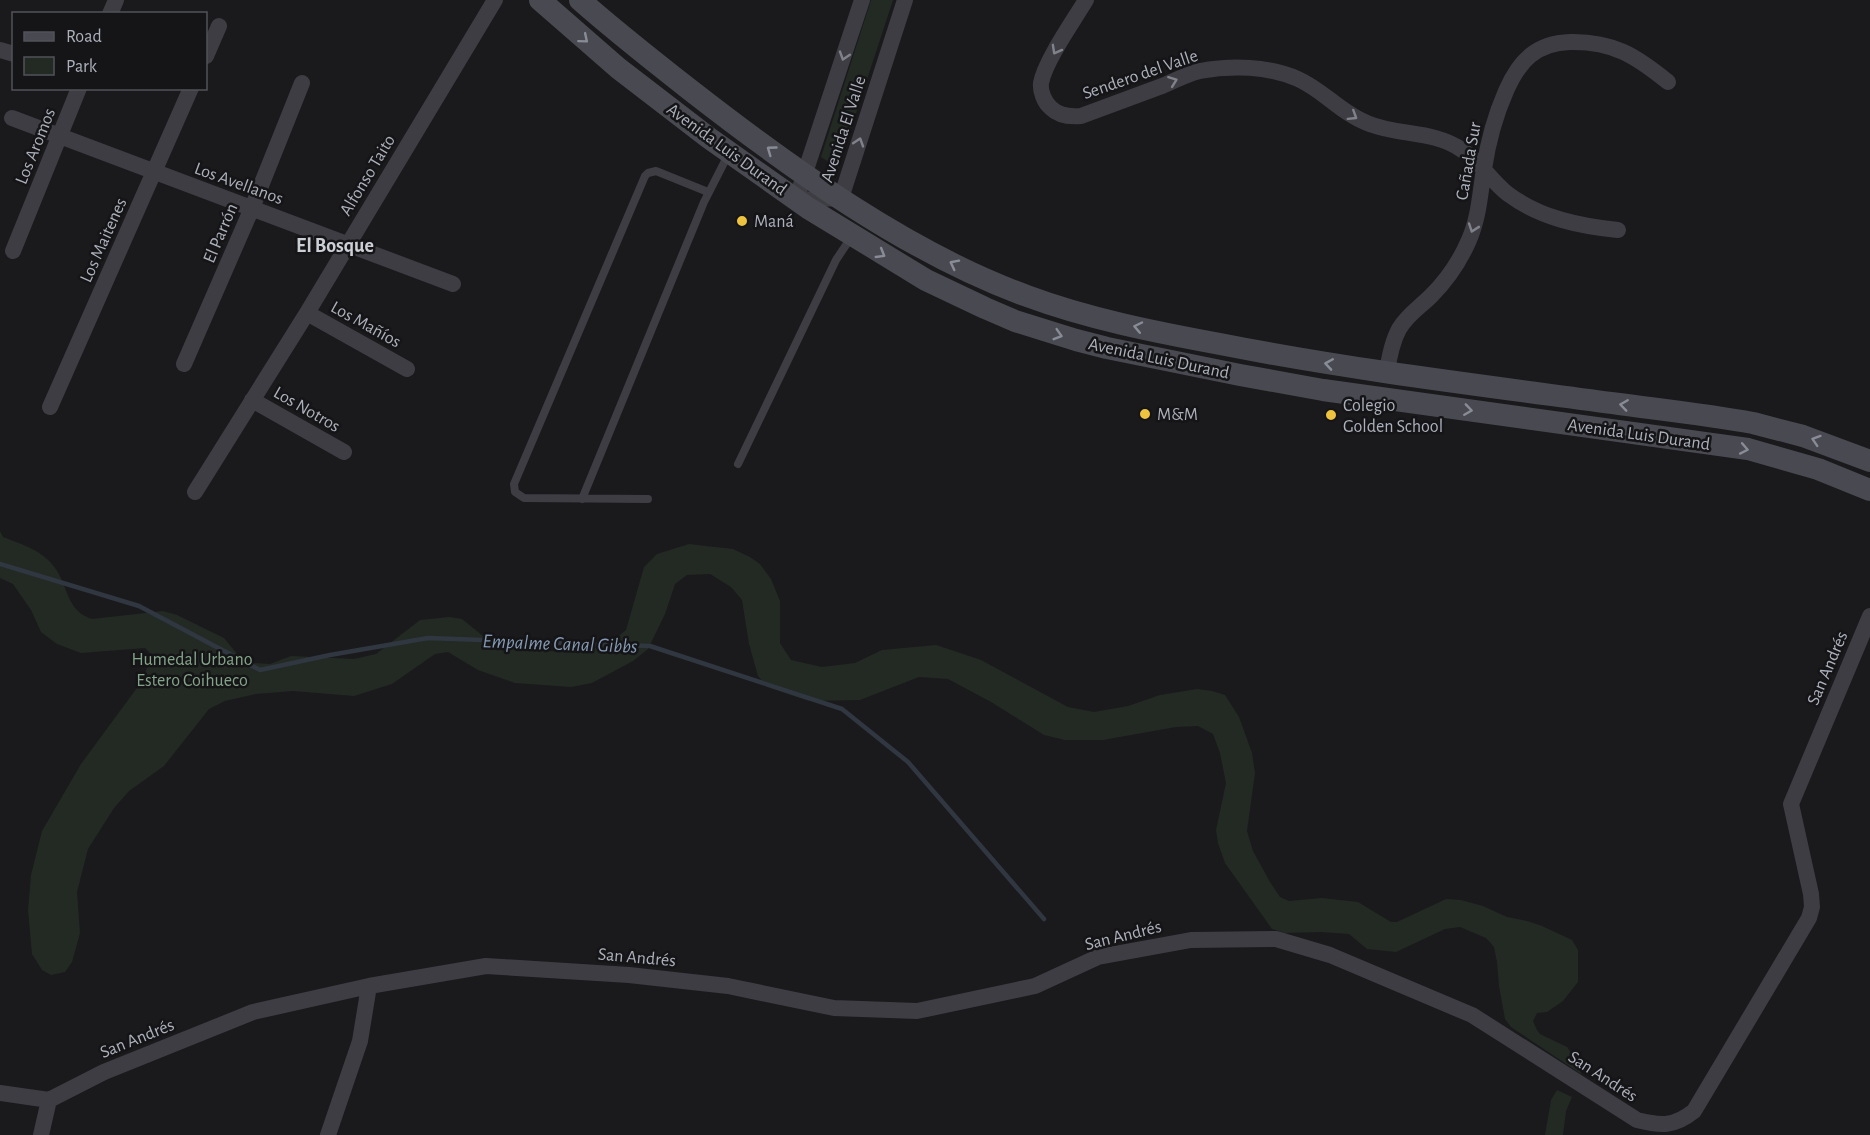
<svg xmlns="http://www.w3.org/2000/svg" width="1870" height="1135" viewBox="0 0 1870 1135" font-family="'Alegreya Sans',sans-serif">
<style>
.green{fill:#222a23}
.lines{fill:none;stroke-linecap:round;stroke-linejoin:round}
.stream{stroke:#303740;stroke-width:4.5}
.lane{stroke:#3d3d43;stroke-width:8}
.street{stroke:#3d3d43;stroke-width:16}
.secondary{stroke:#494a51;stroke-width:22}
.oneway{stroke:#898c96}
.oneway2{stroke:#80828b}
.poi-dot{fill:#edc340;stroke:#151517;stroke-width:2}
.labels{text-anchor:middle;stroke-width:5;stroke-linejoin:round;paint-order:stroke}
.street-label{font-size:18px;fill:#acb0bb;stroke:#151517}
.poi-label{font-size:18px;fill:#acb0bb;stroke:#151517;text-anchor:start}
.park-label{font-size:18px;fill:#84a589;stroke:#151517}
.neighbourhood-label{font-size:20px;font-weight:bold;fill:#cdcfd7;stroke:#151517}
.water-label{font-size:20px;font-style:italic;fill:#859ab4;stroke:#151517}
</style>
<rect width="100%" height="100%" fill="#1a1a1c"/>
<path class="green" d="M871 0H893L838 168 821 157Z
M0 531 3 537C21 544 44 551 55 568 69 587 66 611 92 619L163 611 177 615 224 638 238 655 252 663 270 664 291 656 354 659 376 654 420 620 449 617 462 619 488 640 517 650 573 652 594 648 615 639 626 630 644 567 657 554 689 544 733 549 750 557 760 564 771 579 780 601V643L791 660 822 667 855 663 882 650 936 645 981 660 1068 707 1094 712 1128 706 1160 695 1197 689 1212 691 1225 695 1239 717 1252 753 1255 773 1247 831 1253 851 1270 882 1280 897 1289 901 1322 898 1358 902 1391 922H1397L1446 899 1461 900 1483 906 1507 917 1527 921 1542 926 1572 940 1578 950V982L1563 1001 1547 1012 1537 1013 1533 1021 1537 1030 1540 1034 1567 1047 1580 1066 1581 1074 1511 1027 1505 1019 1499 986 1497 962 1494 947 1486 938 1460 927 1445 929 1396 952 1367 949 1349 934 1321 932 1285 933 1272 929 1225 863 1218 843 1216 830 1226 783 1220 753 1213 734 1198 726 1176 727 1103 740H1065L1044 735 991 702 948 679 919 677 860 700 809 701 767 687 758 676 749 644 742 600 731 587 710 574 687 575 675 584 665 614 648 649 633 661 592 683 571 687 515 683 478 670 448 652 435 654 392 684 354 696 293 691 256 694 225 701 209 709 164 766 129 791 114 808 88 849 77 892 80 933 72 962 65 972 51 975 42 970 32 954 28 910 31 875 42 831 81 764 142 681 152 655 145 648 81 653 57 644 41 632 31 610 13 584 0 578Z
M1557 1090 1572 1097 1566 1111 1563 1135H1545L1551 1100Z"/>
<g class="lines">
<path class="stream" d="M0 564 139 606 260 670 330 655 428 638 650 646 842 709 908 762 1044 919"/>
<path class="lane" d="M738 464 836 260 852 236
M582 499 704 202 729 153
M648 499 524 498 515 492 514 484 645 176 648 173 656 171 708 192"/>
<path class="street" d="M862 0 796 200 841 198 905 0
M1086 0C1074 20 1045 61 1041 83 1040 91 1044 102 1051 108 1059 116 1070 117 1081 116 1108 106 1135 96 1162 86 1174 81 1187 74 1200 71 1232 65 1268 66 1298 79 1323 90 1341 113 1367 123 1397 136 1434 130 1462 150 1480 161 1491 181 1508 194 1540 218 1579 226 1618 230
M110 14 116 0
M0 50 14 54
M206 56 219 26
M12 118 453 284
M13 251 79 88
M307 313 407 369
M184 364 252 208 302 83
M1387 372C1389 358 1392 342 1399 329 1407 315 1420 307 1431 296 1447 280 1460 261 1469 240 1479 217 1480 194 1484 169 1488 142 1495 116 1506 91 1519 61 1536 43 1570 42 1613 41 1636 56 1668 82
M252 400 344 452
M50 407 191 88
M195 492 307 313 495 0
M0 1093 49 1100 104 1072 253 1012 369 986 486 966 629 975 728 986 834 1008 917 1011 1035 986 1098 957 1191 940 1276 939 1330 955 1472 1015 1637 1120C1661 1126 1674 1127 1694 1111L1809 918 1812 907 1811 894 1791 804 1870 616
M41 1135 49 1100
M328 1135 360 1041 369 986"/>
<path class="secondary" d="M540 0 618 68 709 138 808 208 926 280 985 308 1015 321 1076 340 1107 348 1240 375 1323 390 1748 449 1818 469 1870 490
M580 0C615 31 652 60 689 89 789 167 908 253 1027 296 1089 319 1155 332 1220 344 1352 370 1486 386 1619 404 1664 410 1709 415 1753 423L1803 436 1870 461"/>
</g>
<defs><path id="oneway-chevron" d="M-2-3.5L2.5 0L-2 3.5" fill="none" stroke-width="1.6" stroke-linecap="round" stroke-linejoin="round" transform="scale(1.5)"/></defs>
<g class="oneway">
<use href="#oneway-chevron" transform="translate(584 39) rotate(40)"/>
<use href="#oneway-chevron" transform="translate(771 150) rotate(-144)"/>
<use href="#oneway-chevron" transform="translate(881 254) rotate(31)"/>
<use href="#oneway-chevron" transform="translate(954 264) rotate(-153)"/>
<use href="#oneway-chevron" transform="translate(1138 327) rotate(-168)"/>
<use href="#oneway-chevron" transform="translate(1058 335) rotate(17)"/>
<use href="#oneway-chevron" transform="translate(1329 364) rotate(-171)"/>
<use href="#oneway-chevron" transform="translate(1624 405) rotate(-172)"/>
<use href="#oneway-chevron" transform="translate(1468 410) rotate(8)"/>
<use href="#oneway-chevron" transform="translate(1816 440) rotate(-162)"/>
<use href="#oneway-chevron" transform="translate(1744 449) rotate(11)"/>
</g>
<g class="oneway2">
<use href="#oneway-chevron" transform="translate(1056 50) rotate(119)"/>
<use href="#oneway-chevron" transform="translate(844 56) rotate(108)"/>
<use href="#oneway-chevron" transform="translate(1173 81) rotate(-21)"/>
<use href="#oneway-chevron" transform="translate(1353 116) rotate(32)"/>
<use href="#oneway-chevron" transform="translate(859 142) rotate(-72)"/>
<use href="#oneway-chevron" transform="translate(1473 228) rotate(109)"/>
</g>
<g class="poi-dot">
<circle cx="742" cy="221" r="6"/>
<circle cx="1145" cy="414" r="6"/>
<circle cx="1331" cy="415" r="6"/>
</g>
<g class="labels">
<g class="street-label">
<text transform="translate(1140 74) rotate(-19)" y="6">Sendero del Valle</text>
<text transform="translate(843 129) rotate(-72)" y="6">Avenida El Valle</text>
<text transform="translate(35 146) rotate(-68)" y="6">Los Aromos</text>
<text transform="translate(727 149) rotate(36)" y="6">Avenida Luis Durand</text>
<text transform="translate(1468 161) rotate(-80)" y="6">Cañada Sur</text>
<text transform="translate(367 175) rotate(-59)" y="6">Alfonso Taito</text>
<text transform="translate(239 183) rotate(20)" y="6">Los Avellanos</text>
<text transform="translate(220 233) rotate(-67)" y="6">El Parrón</text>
<text transform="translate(103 240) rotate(-66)" y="6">Los Maitenes</text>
<text transform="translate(366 324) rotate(29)" y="6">Los Mañíos</text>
<text transform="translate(1159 358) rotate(12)" y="6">Avenida Luis Durand</text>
<text transform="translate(307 409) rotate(30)" y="6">Los Notros</text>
<text transform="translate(1639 434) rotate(8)" y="6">Avenida Luis Durand</text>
<text transform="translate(1827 668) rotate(-67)" y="6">San Andrés</text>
<text transform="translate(1123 935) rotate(-14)" y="6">San Andrés</text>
<text transform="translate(637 957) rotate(5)" y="6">San Andrés</text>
<text transform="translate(137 1038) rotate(-22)" y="6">San Andrés</text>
<text transform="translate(1603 1076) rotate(33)" y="6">San Andrés</text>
</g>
<g class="poi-label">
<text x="754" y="227">Maná</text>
<text x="1343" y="411">Colegio<tspan x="1343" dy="21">Golden School</tspan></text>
<text x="1157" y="420">M&amp;M</text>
</g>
<g class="park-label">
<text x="192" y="665">Humedal Urbano<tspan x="192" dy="21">Estero Coihueco</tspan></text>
</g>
<g class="neighbourhood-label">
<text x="335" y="252">El Bosque</text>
</g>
<g class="water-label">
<text transform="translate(560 643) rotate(2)" y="7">Empalme Canal Gibbs</text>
</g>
</g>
<rect x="12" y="12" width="195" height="78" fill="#151517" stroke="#515359" stroke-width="1.5"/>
<rect x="24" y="32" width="30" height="9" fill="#494a51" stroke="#515359" stroke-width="1.5"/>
<text x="66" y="42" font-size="18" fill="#acb0bb">Road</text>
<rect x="24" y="57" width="30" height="18" fill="#222a23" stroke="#515359" stroke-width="1.5"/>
<text x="66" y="72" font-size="18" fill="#acb0bb">Park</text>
</svg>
